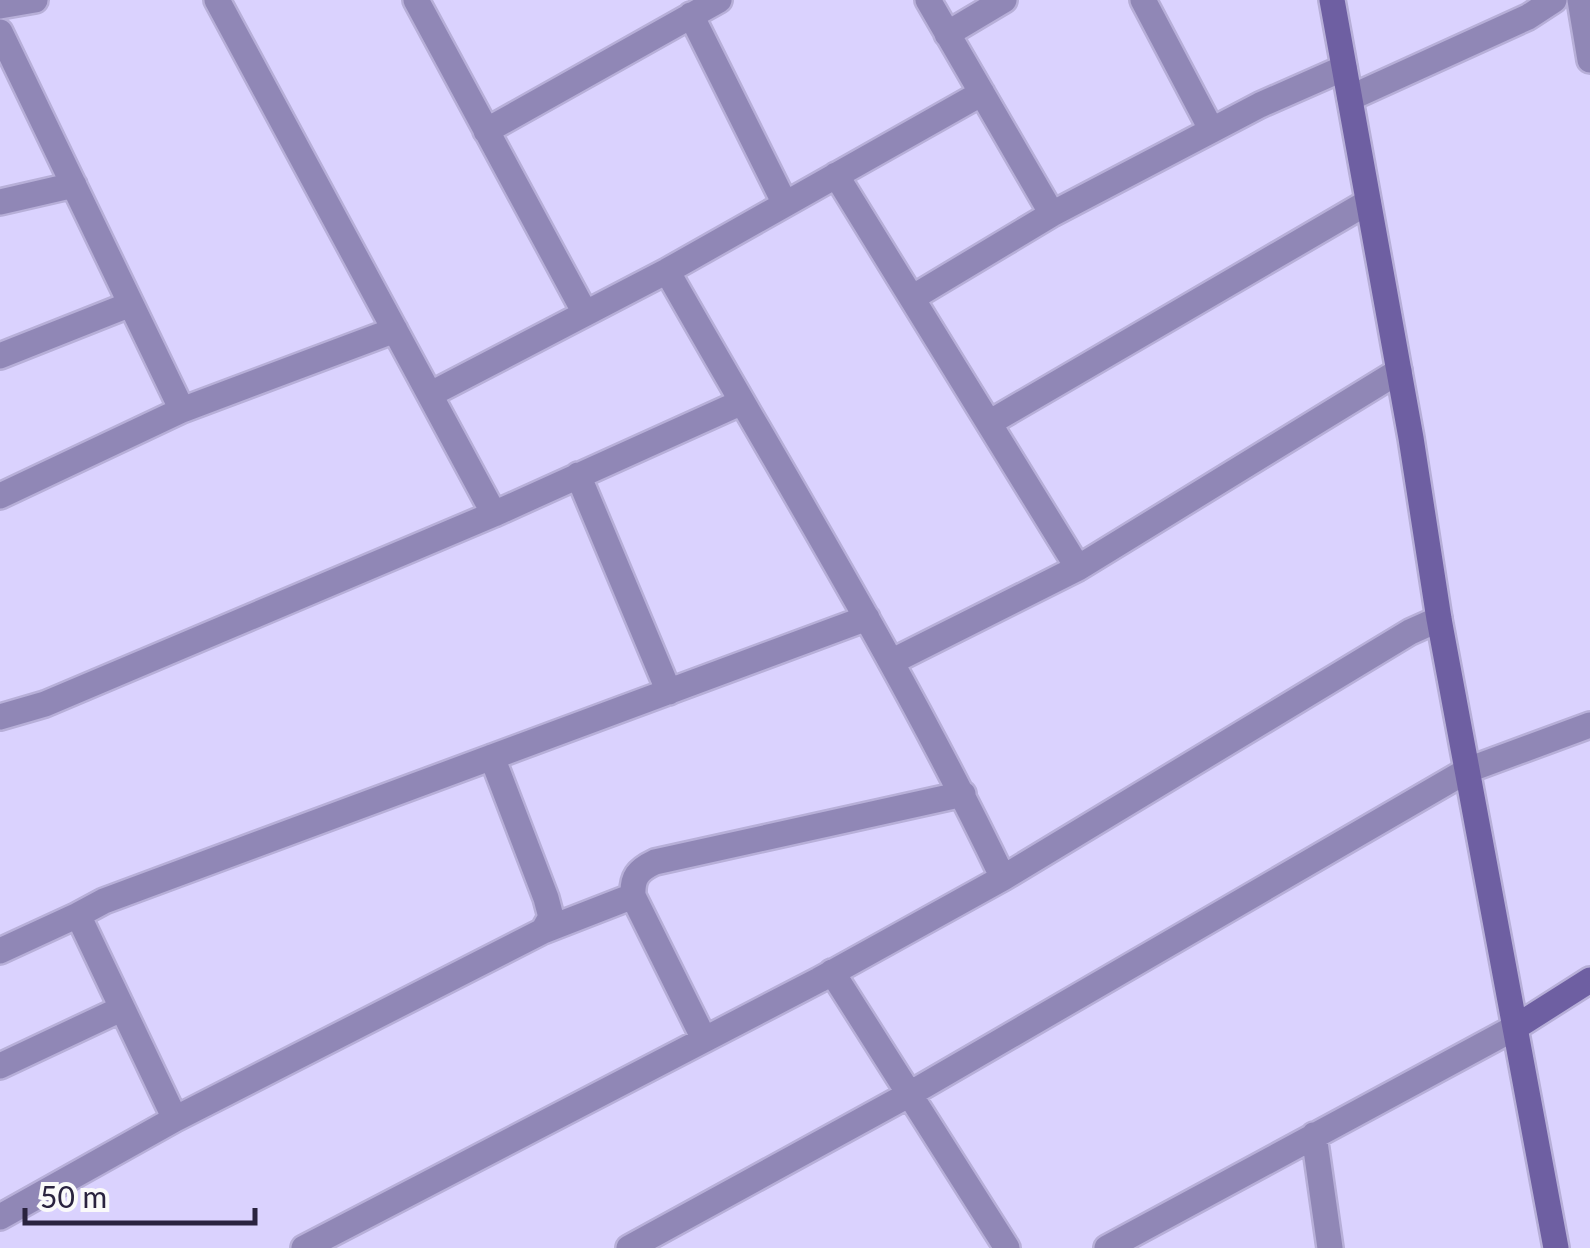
<svg xmlns="http://www.w3.org/2000/svg" width="1590" height="1248" viewBox="0 0 1590 1248" font-family="Lato,sans-serif">
<style>
.lines{fill:none;stroke-linecap:round;stroke-linejoin:round}
.street-casing{stroke:#b7afd8;stroke-width:30}
.secondary-casing{stroke:#b7afd8;stroke-width:30}
.street{stroke:#9087b6;stroke-width:25}
.secondary{stroke:#6e5fa2;stroke-width:25}
</style>
<rect width="100%" height="100%" fill="#dad2fe"/>
<g class="lines">
<defs>
<path id="street" d="M217 0 494 514 742 402
M416 0 585 313
M928 0 1052 214 1260 105 1344 68
M1143 0 1211 129
M1580 0 1590 60
M0 6 35 0
M691 15 785 204
M0 32 182 410
M947 34 1004 0
M1350 98 1528 17 1554 0
M486 131 719 0
M836 175 1078 568
M0 202 74 185
M667 271C781 472 903 669 1003 878
M912 298 1052 214
M0 356 131 304
M431 394 667 271 982 93
M989 423 1368 202
M578 475 669 692
M0 496 182 410 395 330
M893 661 1078 568 1399 371
M0 717 45 704 494 514
M543 931 633 896
M0 951 78 915
M832 972 1007 1248
M704 1039 633 896C632 877 638 870 655 862L963 794
M0 1066 121 1009
M175 1119 543 931 551 917 546 898 492 757
M1314 1135 1330 1248
M0 1217 175 1119 78 915 104 901 867 618
M304 1248 819 980 1003 878 1410 632 1439 619
M629 1248 908 1095 1468 770 1590 725
M1107 1248 1516 1027"/>
<path id="secondary" d="M1332 0 1411 438 1439 619 1556 1248
M1516 1027 1590 980"/>
</defs>
<use href="#street" class="street-casing"/>
<use href="#secondary" class="secondary-casing"/>
<use href="#street" class="street"/>
<use href="#secondary" class="secondary"/>
</g>
<path d="M25 1208v15h230v-15" fill="none" stroke="#2a233f" stroke-width="5"/>
<text x="40" y="1208" font-size="30" fill="#2a233f" stroke="#fafafa" stroke-width="8" paint-order="stroke">50 m</text>
</svg>
